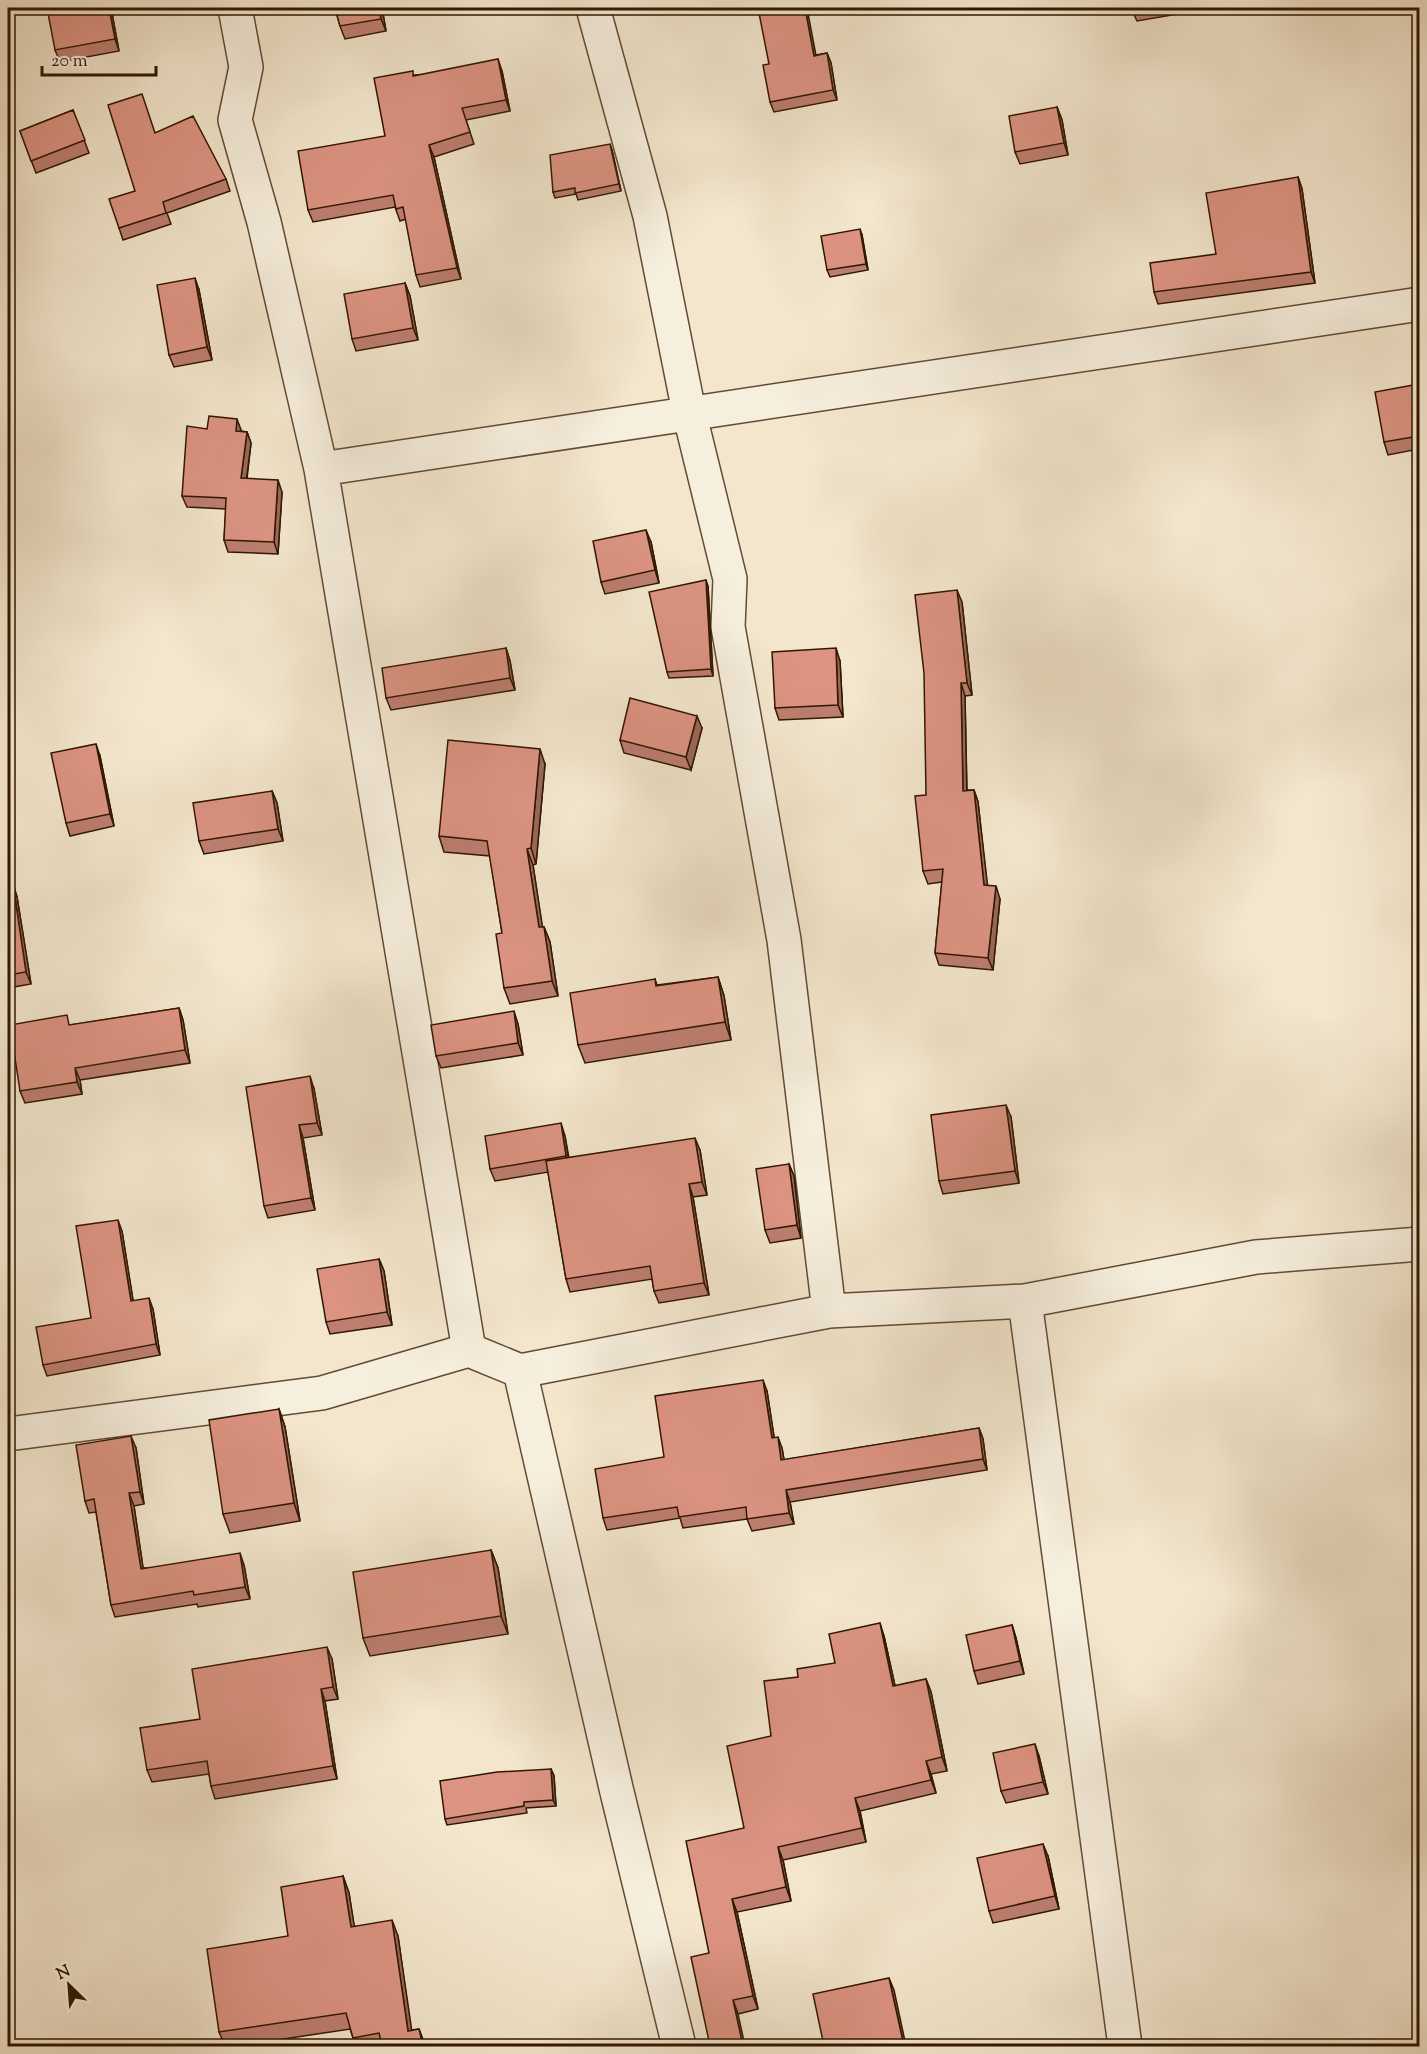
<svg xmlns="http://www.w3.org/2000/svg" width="1427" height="2054" viewBox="0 0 1427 2054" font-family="'Sorts Mill Goudy',serif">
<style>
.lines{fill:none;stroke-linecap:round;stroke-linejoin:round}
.street-casing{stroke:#624b33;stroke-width:36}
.street{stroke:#f7efde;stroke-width:33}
.wall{fill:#bd7e70;stroke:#311700;stroke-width:1.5}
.shaded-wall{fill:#9a675b;stroke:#311700;stroke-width:1.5}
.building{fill:#dc9382;stroke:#311700;stroke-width:1.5}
</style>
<rect width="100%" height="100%" fill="#f3e6cd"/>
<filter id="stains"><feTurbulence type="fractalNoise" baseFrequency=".00333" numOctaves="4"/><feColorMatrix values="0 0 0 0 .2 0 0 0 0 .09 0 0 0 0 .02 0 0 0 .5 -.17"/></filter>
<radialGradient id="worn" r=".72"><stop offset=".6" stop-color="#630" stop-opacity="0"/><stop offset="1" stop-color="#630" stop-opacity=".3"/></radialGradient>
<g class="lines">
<defs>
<path id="street" d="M235 8 246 67 235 120 264 222 321 469 469 1350
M593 8 650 216 689 412 730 579 728 627 784 940 829 1311
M321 469 1420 304
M1025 1301 1125 2046
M520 1371 616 1788 679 2046
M8 1434 322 1393 469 1350 520 1371 829 1311 1025 1301 1256 1257 1420 1244"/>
</defs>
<use href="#street" class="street-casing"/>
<use href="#street" class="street"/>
</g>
<path class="wall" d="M111 8 119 51 60 62 55 50Z
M335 8H382L386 31 345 39 340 26Z
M1131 8H1213L1137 21Z
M827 53 831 63 837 100 774 112 770 102 816 55Z
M502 71 510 111 466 120 474 144 434 157 461 279 420 287 416 275 406 219 400 221 395 207 313 222 308 210 385 136 414 75Z
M1057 107 1062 120 1068 155 1020 164 1015 152Z
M73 110 89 153 36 173 20 131Z
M155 133 226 179 230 191 167 213 171 224 123 240 119 228 135 191Z
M612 150 621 191 578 200 576 194 555 198 553 192Z
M1298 177 1302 189 1315 283 1158 304 1154 292 1216 254Z
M862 235 868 270 830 277 827 270Z
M405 283 410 296 418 340 356 351 352 339Z
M199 290 212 360 174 367 169 355Z
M1419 387V449L1388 455 1384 442Z
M207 429 241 430V431L247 432 251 443 247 479 282 492 278 554 228 552 224 540 226 509 187 507 182 496Z
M651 542 659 583 605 594 601 582Z
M708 586 713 676 669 678 667 672Z
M962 602 972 695 965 696 967 790H974L978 802 987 885 1000 899 993 970 939 965 935 953 942 882 928 884 923 871 926 795Z
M506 648 510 661 515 690 391 710 386 698Z
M840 661 843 717 779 720 775 708Z
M702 728 691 770 624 753 620 740Z
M100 756 114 826 70 836 66 823Z
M545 764 536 864 533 865 542 927H544L550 942 558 996 510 1004 504 988 502 933 490 856 444 852 439 836Z
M272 791 277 803 283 841 204 854 199 841Z
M13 884 17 897 31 984 8 988V885Z
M718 977 724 996 731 1040 585 1063 578 1045 655 979 657 985Z
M179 1008 183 1020 190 1063 80 1080 82 1094 25 1103 20 1091 71 1025Z
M518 1024 523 1055 441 1068 436 1056Z
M314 1089 322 1135 303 1138 315 1210 268 1218 264 1206Z
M1011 1117 1019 1183 943 1194 939 1181Z
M565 1136 569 1158 700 1150 707 1195 693 1197 709 1295 659 1303 654 1291 652 1279 570 1292 566 1279 548 1172 495 1181 490 1169Z
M789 1164 794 1176 801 1238 770 1243 765 1230Z
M122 1231 133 1301 153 1309 160 1355 47 1376 43 1365 91 1318Z
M379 1259 384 1271 392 1325 330 1334 326 1322Z
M767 1391 774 1437 782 1448 784 1460 979 1428 983 1439 987 1470 790 1502 794 1524 752 1531 747 1519 683 1528 680 1518 607 1530 603 1518 664 1457Z
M279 1409 285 1427 300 1521 230 1533 223 1514Z
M136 1448 144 1504 134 1506 143 1568 244 1565 250 1599 198 1607 197 1604 115 1617 111 1605 96 1512 89 1513 85 1501Z
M491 1550 498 1568 508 1634 370 1656 363 1638Z
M1012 1625 1016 1638 1024 1674 978 1684 974 1671Z
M884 1636 895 1686 926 1679 931 1692 947 1771 931 1774 936 1793 860 1811 866 1842 783 1860 791 1901 737 1912 758 2009 738 2014 709 1953 771 1736 798 1677 835 1663Z
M332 1659 338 1699 325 1701 337 1779 215 1799 211 1786 209 1774 152 1782 147 1770 200 1719Z
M1039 1756 1048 1794 1006 1803 1001 1791Z
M551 1769 554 1776 556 1806 526 1808 527 1813 447 1825 445 1819Z
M1048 1856 1059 1909 993 1923 989 1911Z
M343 1876 349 1893 354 1926 398 1936 411 2030 419 2029 425 2046H356L350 2029 238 2046H225L219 2032 288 1936Z"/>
<path class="shaded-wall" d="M109 8H111L119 51 115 39Z
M379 8H382L386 31 381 19Z
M805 8H807L818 66 814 56Z
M827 53 831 63 837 100 833 90Z
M498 59 502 71 510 111 506 100Z
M1057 107 1062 120 1068 155 1064 143Z
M610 144 612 150 621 191 619 184Z
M429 145 434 157 461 279 457 268Z
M1298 177 1302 189 1315 283 1311 272Z
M860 229 862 235 868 270 866 264Z
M195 278 199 290 212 360 207 347Z
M405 283 410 296 418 340 413 328Z
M237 419 241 430V442L236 431Z
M247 432 251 443 245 490 241 478Z
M278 480 282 492 278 554 274 542Z
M646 530 651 542 659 583 655 570Z
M706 580 708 586 713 676 711 669Z
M957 590 962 602 972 695 967 683Z
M506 648 510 661 515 690 510 678Z
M836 648 840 661 843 717 838 705Z
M961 683 965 696 967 803 963 791Z
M697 716 702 728 691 770 686 757Z
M96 744 100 756 114 826 110 814Z
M540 749 545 764 536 864 531 848Z
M974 790 978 802 989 898 984 885Z
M272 791 277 803 283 841 278 829Z
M527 849 533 865 545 943 539 927Z
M13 884 17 897 31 984 26 972Z
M996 886 1000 899 993 970 988 958Z
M544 927 550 942 558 996 552 981Z
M718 977 724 996 731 1040 725 1022Z
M179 1008 183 1020 190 1063 185 1050Z
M514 1011 518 1024 523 1055 518 1043Z
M75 1068 80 1080 82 1094 77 1082Z
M310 1076 314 1089 322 1135 317 1123Z
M1006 1105 1011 1117 1019 1183 1015 1171Z
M561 1123 565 1136 570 1169 566 1156Z
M299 1125 303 1138 315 1210 311 1198Z
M695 1138 700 1150 707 1195 702 1182Z
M789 1164 794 1176 801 1238 797 1225Z
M689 1184 693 1197 709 1295 704 1283Z
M118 1220 122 1231 135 1312 131 1301Z
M379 1259 384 1271 392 1325 387 1312Z
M149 1298 153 1309 160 1355 156 1344Z
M763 1380 767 1391 776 1449 772 1438Z
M279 1409 285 1427 300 1521 294 1503Z
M979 1428 983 1439 987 1470 983 1459Z
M131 1436 136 1448 144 1504 140 1492Z
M778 1437 782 1448 786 1471 781 1460Z
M786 1490 790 1502 794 1524 789 1513Z
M129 1493 134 1506 145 1581 141 1569Z
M491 1550 498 1568 508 1634 501 1616Z
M240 1553 244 1565 250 1599 245 1587Z
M880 1623 884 1636 898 1699 893 1686Z
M1012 1625 1016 1638 1024 1674 1020 1661Z
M327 1647 332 1659 338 1699 333 1687Z
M926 1679 931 1692 947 1771 942 1757Z
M321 1689 325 1701 337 1779 333 1766Z
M1035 1744 1039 1756 1048 1794 1043 1782Z
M926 1761 931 1774 936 1793 931 1780Z
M551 1769 554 1776 556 1806 553 1800Z
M855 1798 860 1811 866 1842 862 1828Z
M1043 1844 1048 1856 1059 1909 1055 1896Z
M778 1847 783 1860 791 1901 786 1887Z
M343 1876 349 1893 357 1943 351 1927Z
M732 1899 737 1912 758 2009 753 1996Z
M392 1920 398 1936 414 2046 408 2031Z
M889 1978 894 1990 906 2046H904Z
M733 2000 738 2014 745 2046H743Z
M419 2029 425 2045V2046H423Z"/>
<path class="building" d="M47 8H109L115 39 55 50Z
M335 8H379L381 19 340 26Z
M758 8H805L814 56 827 53 833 90 770 102 763 65 769 64Z
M498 59 506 100 462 108 470 132 429 145 457 268 416 275 403 207 396 209 393 195 308 210 298 151 385 136 374 78 413 71V76Z
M142 94 155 133 193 116 226 179 163 202 166 213 119 228 109 199 135 191 108 105Z
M1057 107 1064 143 1015 152 1009 116Z
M73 110 85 140 31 161 20 131Z
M610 144 619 184 575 193V188L553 192 550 155Z
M1298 177 1311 272 1154 292 1150 263 1216 254 1206 193Z
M860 229 866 264 827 270 821 236Z
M195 278 207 347 169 355 157 285Z
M405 283 413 328 352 339 344 294Z
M1419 384V436L1384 442 1375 392Z
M209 416 237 419 236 431 247 432 241 478 278 480 274 542 224 540 226 498 182 496 187 426 207 429Z
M646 530 655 570 601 582 593 541Z
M706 580 711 669 667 672 649 592Z
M957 590 967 683H961L963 791 974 790 984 885 996 886 988 958 935 953 943 869 923 871 915 796 926 795 924 673 915 595Z
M506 648 510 678 386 698 382 668Z
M836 648 838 705 775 708 772 652Z
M630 698 697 716 686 757 620 740Z
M448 740 540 749 531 848 527 849 539 927H544L552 981 504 988 496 934 502 933 487 841 439 836Z
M96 744 110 814 66 823 51 753Z
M272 791 278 829 199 841 193 803Z
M13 884 26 972 8 975V885Z
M718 977 725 1022 578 1045 570 993 655 979 656 986Z
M179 1008 185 1050 75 1068 77 1082 20 1091 10 1025 67 1015 69 1025Z
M514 1011 518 1043 436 1056 431 1025Z
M310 1076 317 1123 299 1125 311 1198 264 1206 246 1087Z
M1006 1105 1015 1171 939 1181 931 1115Z
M561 1123 566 1156 490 1169 485 1136Z
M695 1138 702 1182 689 1184 704 1283 654 1291 650 1266 566 1279 546 1161Z
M789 1164 797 1225 765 1230 756 1169Z
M118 1220 131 1301 149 1298 156 1344 43 1365 36 1327 91 1318 76 1226Z
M379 1259 387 1312 326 1322 317 1269Z
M763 1380 772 1438 778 1437 781 1460 979 1428 983 1459 786 1490 789 1513 747 1519 746 1507 679 1517 677 1507 603 1518 595 1469 664 1457 655 1396Z
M279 1409 294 1503 223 1514 209 1420Z
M131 1436 140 1492 129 1493 141 1569 240 1553 245 1587 194 1595 193 1591 111 1605 94 1499 85 1501 76 1445Z
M491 1550 501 1616 363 1638 353 1572Z
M880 1623 893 1686 926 1679 942 1757 926 1761 931 1780 855 1798 862 1828 778 1847 786 1887 732 1899 753 1996 733 2000 743 2046H710L691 1957 709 1953 686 1841 744 1828 727 1746 771 1736 764 1681 798 1677 797 1669 835 1663 829 1634Z
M1012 1625 1020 1661 974 1671 966 1635Z
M327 1647 333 1687 321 1689 333 1766 211 1786 207 1761 147 1770 140 1728 200 1719 192 1669Z
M1035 1744 1043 1782 1001 1791 993 1753Z
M551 1769 553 1800 524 1802V1806L445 1819 440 1781 497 1772Z
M1043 1844 1055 1896 989 1911 977 1858Z
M343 1876 351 1927 392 1920 408 2031 419 2029 423 2046H382L379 2033 353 2038 346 2013 219 2032 207 1949 288 1936 281 1887Z
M889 1978 904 2046H824L813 1994Z"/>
<rect width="1427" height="2054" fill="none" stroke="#f3e6cd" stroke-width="30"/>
<rect x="9" y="9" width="1409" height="2036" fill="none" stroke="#311700" stroke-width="3"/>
<rect x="15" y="15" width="1397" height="2024" fill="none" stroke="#311700" stroke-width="1.5"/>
<g transform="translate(69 1985) rotate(335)" stroke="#f7efde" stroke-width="4.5" paint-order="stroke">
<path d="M0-4.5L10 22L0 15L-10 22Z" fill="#311700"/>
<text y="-9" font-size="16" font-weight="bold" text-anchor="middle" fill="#311700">N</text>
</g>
<path d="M42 66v9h114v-9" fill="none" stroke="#311700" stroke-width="3"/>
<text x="51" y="66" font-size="18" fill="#311700" stroke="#f7efde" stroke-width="4.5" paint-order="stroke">20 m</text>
<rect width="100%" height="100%" filter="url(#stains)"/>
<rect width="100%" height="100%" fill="url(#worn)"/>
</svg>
